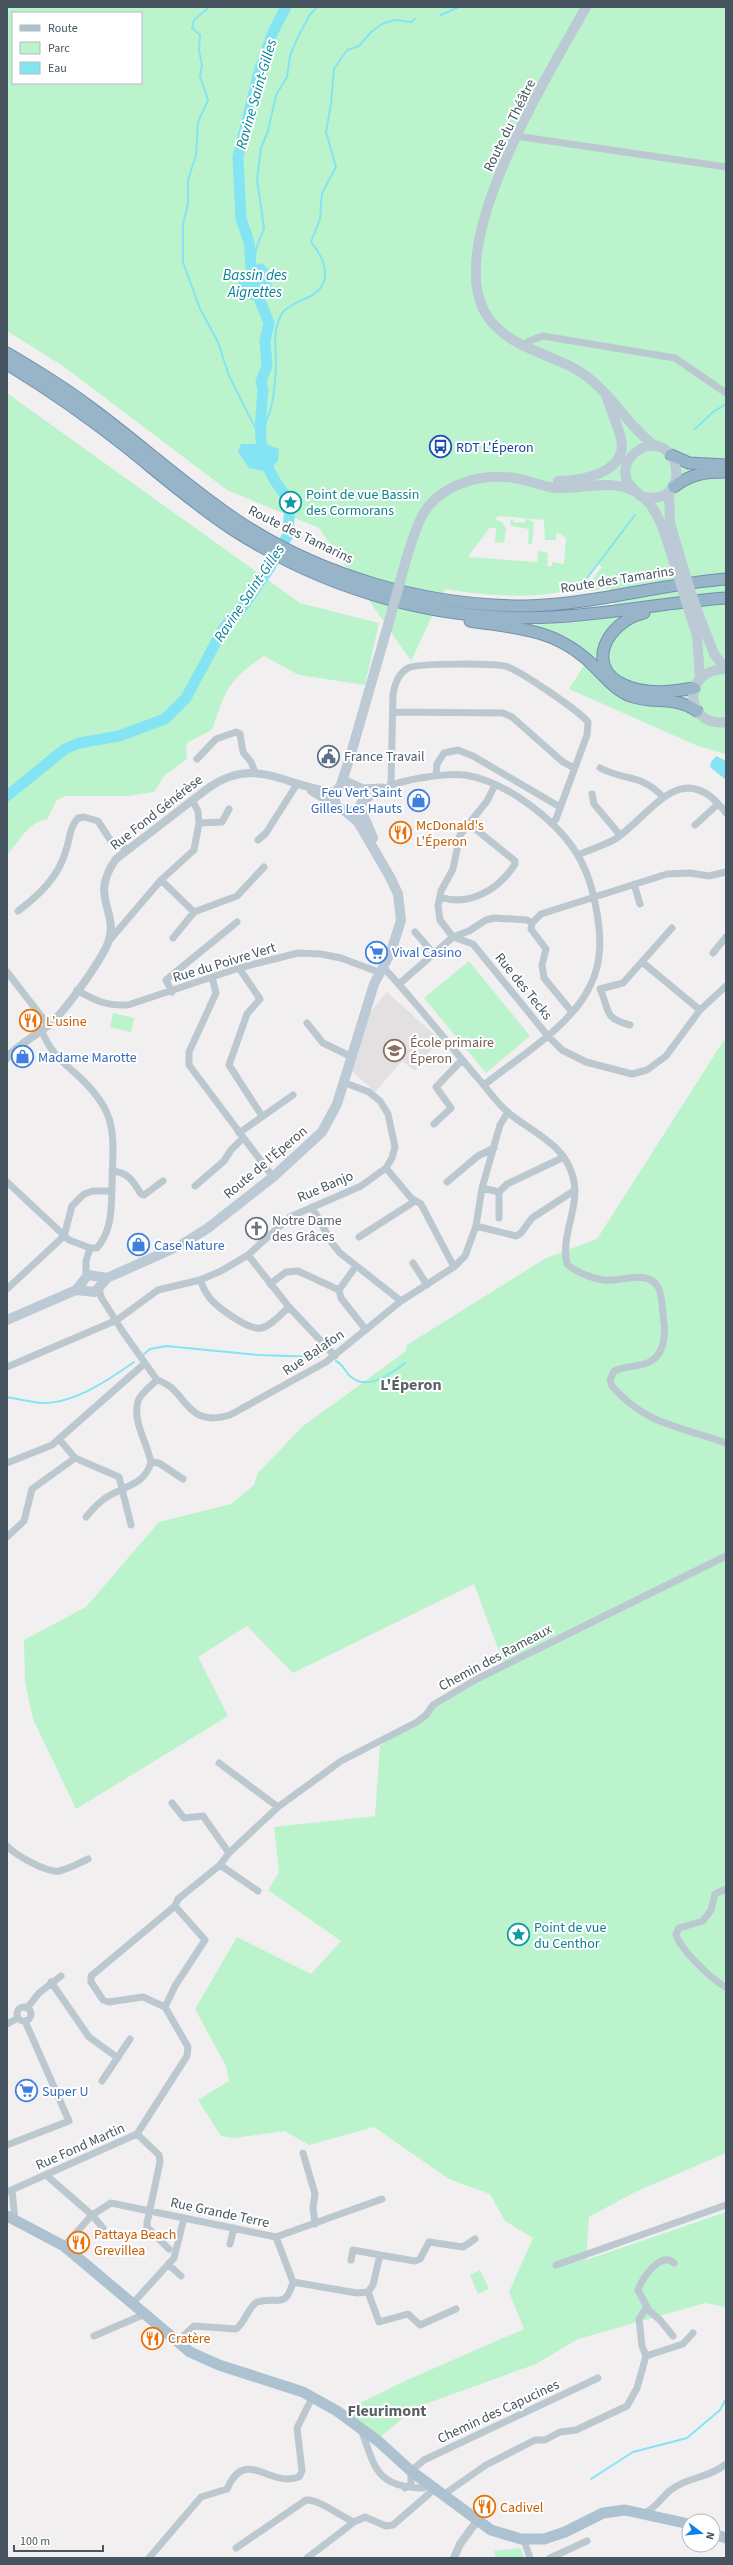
<svg xmlns="http://www.w3.org/2000/svg" width="733" height="2565" viewBox="0 0 733 2565" font-family="'Source Sans 3',sans-serif">
<style>
.education{fill:#e3e0e2}
.green{fill:#bbf3cc;fill-rule:evenodd}
.water{fill:#85e4f3}
.lines{fill:none;stroke-linecap:round;stroke-linejoin:round}
.stream{stroke:#85e4f3;stroke-width:2}
.river{stroke:#85e4f3;stroke-width:11}
.trunk-casing{stroke:#6f92ae;stroke-width:13}
.minor{stroke:#bcc8d0;stroke-width:7}
.tertiary{stroke:#bcc8d0;stroke-width:8}
.secondary{stroke:#bccad5;stroke-width:10}
.primary{stroke:#adc2d0;stroke-width:11}
.trunk{stroke:#98b4c9;stroke-width:11}
.secondary-bridge{stroke:#bccad5;stroke-width:10}
.labels{text-anchor:middle;stroke-width:4;stroke-linejoin:round;paint-order:stroke}
.street-label{font-size:14px;fill:#46555f;stroke:#fff}
.transit-label{font-size:14px;fill:#164399;stroke:#fff;text-anchor:start}
.culture-label{font-size:14px;fill:#0d838f;stroke:#fff;text-anchor:start}
.service-label{font-size:14px;fill:#4e5e75;stroke:#fff;text-anchor:start}
.shop-label{font-size:14px;fill:#366cbe;stroke:#fff;text-anchor:start}
.food-label{font-size:14px;fill:#c56008;stroke:#fff;text-anchor:start}
.education-label{font-size:14px;fill:#785e54;stroke:#fff;text-anchor:start}
.worship-label{font-size:14px;fill:#5b616d;stroke:#fff;text-anchor:start}
.water-label{font-size:15px;font-style:italic;fill:#058295;stroke:#fff}
.quarter-label{font-size:16px;font-weight:bold;fill:#5b6165;stroke:#fff}
</style>
<rect width="100%" height="100%" fill="#f2eff0"/>
<path class="education" d="M387 992 439 1039 415 1071 402 1061 375 1092 352 1071 367 1016Z"/>
<path class="green" d="M7 7H726V754L698 746 569 689 589 658 567 637 527 621 574 623 609 617 614 604 610 588 572 593 579 588 585 589 602 567 597 563C592 569 587 581 580 585 552 602 478 595 445 589L411 661 319 528 227 490 63 366 7 331ZM13 13H141V83H13ZM498 516 544 520 545 540H556L557 532 566 538 564 564 552 562V566H547L548 553 538 551 537 562 468 557 491 526V528H496L495 542 504 543 506 528 501 521 495 520Z
M7 393 300 603 379 623 365 685 299 675 264 656C227 681 226 690 212 730L188 742 186 748 187 759 164 776 154 792 129 796H65L57 800 47 819C28 822 19 842 7 855Z
M513 519V522L525 523 526 519 534 522 532 544H528L529 529 511 526 510 520Z
M469 961 530 1036 486 1073 424 998Z
M113 1013 134 1018 131 1032 110 1027Z
M726 1037V2153L633 2193 589 2217 586 2260 726 2212V2307L705 2303 578 2339 536 2364 417 2407 380 2437 346 2410 407 2380 524 2329 509 2292 533 2238 505 2221 490 2194 449 2179 374 2127 309 2145 285 2131 234 2138 221 2136 198 2100 229 2081 226 2066 195 2009 237 1937 311 1974 341 1941 268 1890 279 1872 274 1827 375 1816 380 1746 438 1706 505 1667 474 1584 293 1673 247 1626 198 1657 228 1716 76 1809 33 1719 25 1682 24 1640 86 1607 159 1522 231 1504 254 1485 258 1473 303 1426 405 1352 407 1345 546 1258 597 1239Z
M480 2270 489 2289 478 2294 470 2275Z
M520 2548 524 2558H496L494 2551Z"/>
<path class="water" d="M262 263 272 273 271 289 260 301 240 299 235 291C239 276 246 267 262 263Z
M241 444H265L279 449 278 461 268 472 249 468 238 452Z
M716 756 726 761V780L710 767 711 762Z"/>
<g class="lines">
<path class="stream" d="M209 7 194 20 192 28 200 35 199 50 202 65 200 76 208 100 198 122 196 155 188 180V204L183 224V262L200 309 218 342 229 376 260 437
M441 15 459 7
M254 265 256 249 264 228 257 179 261 148 268 131 276 95 287 77 290 56 297 39 309 16 317 7
M695 429 713 412 726 404
M260 437C266 422 273 407 274 390 275 382 276 372 276 363 276 345 272 333 281 315 286 306 299 302 309 297 334 284 326 260 311 242L320 219 322 193 336 167 326 132 331 104 334 69 347 50 359 46 371 32 382 24 394 20 411 22 415 19
M581 586 635 515
M144 1354 150 1349 166 1346 258 1355 319 1357
M336 1361C343 1364 345 1372 351 1377 368 1391 391 1374 405 1363
M7 1397C19 1399 32 1403 44 1403 75 1403 110 1379 134 1362
M591 2479 633 2452 687 2438 720 2410 726 2399"/>
<path class="river" d="M7 796 65 749 79 743 119 736 165 719 186 698 223 629 245 604 269 569 288 535 290 501C256 461 259 439 263 389L261 381 267 366 265 341 269 323 260 301 251 267 249 242 241 219 238 157 260 68 273 32 286 7"/>
<defs>
<path id="trunk" d="M7 353C36 370 64 387 90 407 139 443 185 485 235 519 319 576 425 606 525 606 592 605 659 584 726 579
M7 364C48 389 87 416 125 446 160 474 194 504 232 529 326 590 439 623 552 617 610 614 668 602 726 598
M671 455 689 463 726 465
M674 487C690 474 705 472 726 472
M644 613C608 621 583 666 624 685 646 695 671 692 694 688
M470 621C513 628 549 628 584 657 600 670 611 688 630 696 654 705 674 695 697 711"/>
</defs>
<use href="#trunk" class="trunk-casing"/>
<path class="minor" d="M516 136 726 167
M523 347 529 341 543 336 675 358 726 393
M393 712 503 713 512 717 563 762 574 768
M197 759 216 739 236 732 240 734 243 752 251 762 255 772
M600 768C625 781 642 774 663 797
M436 775 437 764 444 753 458 750 473 756 560 807
M391 784 393 694C395 684 398 674 408 668 417 663 498 663 508 667 523 673 578 710 588 722L587 735 556 819 552 824
M495 785 487 801 460 835 453 869 441 891 438 906 440 920 453 937 473 944 547 1035 562 1050 586 1062 632 1074 647 1070 666 1056 700 1010 726 986
M360 788 382 787
M592 794 594 804 620 835
M361 806C377 788 397 782 420 778 435 776 450 773 465 775 508 782 561 823 581 861 590 878 594 894 597 913 601 937 602 961 591 984 573 1025 519 1057 484 1085
M199 823 222 822 229 809
M695 825 718 804
M258 840 266 833 297 784
M578 855C590 849 606 845 617 838 652 813 683 755 726 813
M161 880 194 912 237 896 264 867
M634 884 640 904
M440 897C470 907 499 889 515 864V861L468 823
M18 911C39 895 59 877 66 850 70 839 69 828 78 818L84 817 98 821 111 841 128 849
M415 932 434 954
M173 938 194 912
M108 942 161 880 194 850 199 823 198 811 192 800
M713 953 726 937
M642 962 700 1010
M383 967C416 1002 445 1040 476 1076 487 1088 497 1104 510 1114 535 1134 564 1144 573 1177 581 1207 560 1234 567 1264 576 1272 591 1278 603 1280 619 1283 647 1268 658 1287 663 1296 662 1312 664 1323 665 1331 665 1339 662 1347 654 1370 632 1363 614 1371L610 1380 612 1386C647 1426 680 1426 726 1443
M239 968 260 999 247 1014 229 1065 262 1116
M7 972 49 1026
M212 977 216 993 189 1052V1065L273 1177
M399 984 453 937 469 931 486 920 494 918 527 920 532 923
M600 989 623 983 672 928
M600 989C610 1009 602 1018 630 1025
M77 990C95 1001 107 1006 128 1005L239 968 298 953 321 954 341 958 381 973
M172 992 166 980 237 922
M572 1012 544 978 542 965 546 949 531 929 532 923 541 914 667 874 690 873 709 876 726 872
M307 1023 323 1043 350 1056
M42 1031C49 1050 60 1060 75 1073 120 1113 113 1133 112 1188 111 1211 112 1230 97 1248H90L86 1261V1276
M434 1124 451 1108 436 1087 462 1060
M239 1133 293 1095
M386 1168 411 1198 421 1204 454 1267
M112 1171C128 1172 133 1181 141 1194L144 1195 163 1181
M7 1182 69 1240 90 1248
M447 1182 478 1156 494 1148
M195 1186 224 1161 231 1150 243 1138
M482 1188 499 1192 507 1184 564 1157
M499 1192V1218
M312 1207 332 1243 340 1253 401 1301
M476 1226 516 1236 521 1233 532 1218 575 1190
M359 1237 415 1201
M248 1255 289 1307 335 1356
M413 1263 427 1285
M356 1266 339 1290 341 1298 366 1330
M200 1280C202 1284 204 1290 207 1294 213 1305 249 1331 261 1328 271 1326 282 1313 289 1307
M270 1284 286 1272 298 1271 339 1290
M99 1288 101 1297 123 1332 157 1380C188 1389 184 1429 230 1415L326 1362 401 1301 454 1267 465 1256 476 1226 482 1188 500 1125 508 1112
M7 1289 64 1236 72 1206 84 1194 93 1191H112
M7 1367 117 1320 158 1290 200 1280 221 1271 248 1255 290 1217 361 1186 386 1168 392 1158 395 1147 388 1114 380 1101 369 1092 343 1082
M59 1439 75 1458 119 1477 131 1525
M151 1462 159 1463 183 1479
M7 1463 52 1445 144 1364
M86 1517C91 1511 97 1504 104 1499 122 1486 145 1486 151 1462 147 1443 132 1420 138 1401 141 1393 151 1386 157 1380
M7 1537 24 1521 32 1489 75 1458
M219 1763 278 1807
M172 1803 184 1818 203 1816 229 1853
M7 1846C15 1855 47 1873 59 1871 69 1869 79 1863 88 1859
M220 1865 258 1891
M726 1889 715 1894 711 1910 703 1921 679 1928 676 1934C678 1947 713 1981 726 1987
M51 1982 89 2037 118 2058
M17 2014a7 7 0 1 1 14 0a7 7 0 1 1-14 0Z
M165 2007 175 1986 205 1940 175 1906
M27 2008 39 1993 61 1976
M7 2024 18 2018
M102 2081 130 2039
M137 2134 159 2155 160 2162 147 2223V2227L169 2249
M7 2145 69 2121 25 2021
M303 2153 315 2194 313 2208 315 2224
M46 2175 92 2215 103 2228
M12 2190 15 2220
M7 2192 137 2134 187 2056 188 2047 165 2007 143 1997 109 2002 103 2000 91 1982V1976L175 1906 178 1899 220 1865 229 1853 278 1807 341 1761 417 1722 426 1715 433 1705 477 1679 726 1556
M276 2237 293 2282
M230 2244 234 2228
M64 2246 92 2215 111 2203 276 2237 382 2199
M351 2260 353 2250 380 2255
M168 2264 181 2276
M556 2265 726 2205
M293 2282 357 2293 368 2292 373 2285 380 2255 415 2261 420 2259 429 2242 463 2247 475 2239
M368 2292 379 2322 408 2314 420 2325 456 2309
M133 2303 174 2258 184 2218
M647 2309 660 2320 673 2336
M94 2336 145 2314
M177 2342 194 2326 236 2329C246 2322 247 2308 257 2302 278 2296 285 2310 293 2282
M646 2356 642 2346 639 2319 647 2307 638 2290C642 2279 660 2251 674 2263
M361 2429C375 2468 376 2487 424 2488
M405 2488 411 2484V2471L424 2460 598 2378
M443 2495 486 2465 535 2440H545L560 2432 576 2430 627 2406 637 2388 646 2356 683 2344 693 2333
M644 2513C657 2508 661 2497 672 2489 688 2477 709 2478 726 2464
M524 2540 530 2558
M236 2548 306 2500C319 2499 340 2516 354 2522
M149 2558 201 2497 227 2489C246 2446 268 2488 299 2477L302 2471 297 2428 313 2396
M307 2558 354 2522 365 2517 386 2526 393 2525 430 2493
M550 2558 587 2541"/>
<path class="tertiary" d="M311 791 336 806
M7 1058C18 1044 36 1036 50 1024 66 1010 100 962 108 943 120 911 88 898 116 859L207 789C256 754 283 787 335 792
M454 2558 460 2544 477 2521"/>
<path class="secondary" d="M586 7C551 71 436 252 490 320 516 353 560 354 590 379 615 399 629 427 655 446
M558 481C579 481 622 474 622 445 621 431 611 412 607 398
M669 492 670 523 685 574
M640 496C694 510 682 431 642 448 635 452 628 458 626 466 621 488 642 492 652 507 665 526 670 553 678 575
M406 560C411 544 415 529 423 514 441 484 481 473 514 478 528 480 541 486 555 488 580 490 610 478 633 491
M697 610 714 654 726 669
M689 611 697 636 700 678
M726 669C680 669 685 728 726 722
M341 785 349 783 360 788 363 800 358 810 346 812 336 806 334 795 341 785 352 750 390 618
M360 807 373 838
M76 1290 88 1275 107 1278
M7 1320 76 1290 95 1292 107 1278 181 1245 208 1228 273 1177 322 1132 328 1121 337 1104 374 984 391 952 401 920 398 894 390 877 358 822 346 812"/>
<path class="primary" d="M7 2216 64 2246 190 2352 219 2365 303 2392 337 2411 378 2441 411 2471 491 2530 521 2539H544L565 2532 603 2513 625 2510 689 2524
M713 2534 726 2538"/>
<use href="#trunk" class="trunk"/>
<path class="secondary-bridge" d="M685 574 697 610
M678 575 689 611
M390 618 406 560"/>
</g>
<defs>
<symbol id="bus-ring" viewBox="-11 -11 22 22"><circle r="9.5" fill="#fff" stroke="#1a4fb4" stroke-width="1.5"/><path d="M-5-6H5V4H4V6H2V4H-2V6H-4V4H-5ZM-3.5-4V0h7V-4ZM-3.5 1.2v1.5H-2V1.2ZM2 1.2v1.5H3.5V1.2Z" fill="#1a4fb4"/></symbol>
<symbol id="sight-ring" viewBox="-11 -11 22 22"><circle r="9.5" fill="#fff" stroke="#0f9aa8" stroke-width="1.5"/><path d="M0-6L1.8-2.2L6-1.7L2.9 1.2L3.7 5.4L0 3.3L-3.7 5.4L-2.9 1.2L-6-1.7L-1.8-2.2Z" fill="#0f9aa8"/></symbol>
<symbol id="civic-ring" viewBox="-11 -11 22 22"><circle r="9.5" fill="#fff" stroke="#5c6f8a" stroke-width="1.5"/><path d="M-.6-6.5H3V-4.5H.6V-3L4-1V1h2V6H-6V1h2V-1L-.6-3ZM-1.2 2.5V6h2.4V2.5Z" fill="#5c6f8a"/></symbol>
<symbol id="shop-ring" viewBox="-11 -11 22 22"><circle r="9.5" fill="#fff" stroke="#3f7fe0" stroke-width="1.5"/><path d="M-5-2.5h2.3a2.7 3.5 0 0 1 5.4 0H5L5.5 6h-11ZM-1.5-2.5h3a1.5 2.3 0 0 0-3 0Z" fill="#3f7fe0"/></symbol>
<symbol id="restaurant-ring" viewBox="-11 -11 22 22"><circle r="9.5" fill="#fff" stroke="#e8710a" stroke-width="1.5"/><path d="M-5-6h1v4h1v-4h1v4h1v-4h1v5L-1.5 .5V6h-2V.5L-5-1ZM5-6V6H3V1.5H1.5Q1.5-4 5-6Z" fill="#e8710a"/></symbol>
<symbol id="supermarket-ring" viewBox="-11 -11 22 22"><circle r="9.5" fill="#fff" stroke="#3f7fe0" stroke-width="1.5"/><path d="M-6-5.5h2.5l.6 2H6L4.5 2H-2.5L-4.4-4H-6ZM-1.5 3.2a1.3 1.3 0 1 0 .1 0ZM3 3.2a1.3 1.3 0 1 0 .1 0Z" fill="#3f7fe0"/></symbol>
<symbol id="school-ring" viewBox="-11 -11 22 22"><circle r="9.5" fill="#fff" stroke="#8d6e63" stroke-width="1.5"/><path d="M0-5L7-2L0 1L-7-2ZM-4 1L0 2.5L4 1V4Q0 6-4 4Z" fill="#8d6e63"/></symbol>
<symbol id="church-ring" viewBox="-11 -11 22 22"><circle r="9.5" fill="#fff" stroke="#6b7280" stroke-width="1.5"/><path d="M-1.2-6h2.4v3.5h3.3v2.4h-3.3V6h-2.4V-.1h-3.3v-2.4h3.3Z" fill="#6b7280"/></symbol>
</defs>
<g fill-rule="evenodd">
<use href="#bus-ring" x="428" y="434" width="25" height="25"/>
<use href="#sight-ring" x="278" y="490" width="25" height="25"/>
<use href="#civic-ring" x="316" y="744" width="25" height="25"/>
<use href="#shop-ring" x="406" y="788" width="25" height="25"/>
<use href="#restaurant-ring" x="388" y="820" width="25" height="25"/>
<use href="#supermarket-ring" x="364" y="940" width="25" height="25"/>
<use href="#restaurant-ring" x="18" y="1008" width="25" height="25"/>
<use href="#school-ring" x="382" y="1038" width="25" height="25"/>
<use href="#shop-ring" x="10" y="1044" width="25" height="25"/>
<use href="#church-ring" x="244" y="1216" width="25" height="25"/>
<use href="#shop-ring" x="126" y="1232" width="25" height="25"/>
<use href="#sight-ring" x="506" y="1922" width="25" height="25"/>
<use href="#supermarket-ring" x="14" y="2078" width="25" height="25"/>
<use href="#restaurant-ring" x="66" y="2230" width="25" height="25"/>
<use href="#restaurant-ring" x="140" y="2326" width="25" height="25"/>
<use href="#restaurant-ring" x="472" y="2494" width="25" height="25"/>
</g>
<g class="labels">
<g class="street-label">
<text transform="translate(509 125) rotate(-64)" y="5">Route du Théâtre</text>
<text transform="translate(301 534) rotate(26)" y="5">Route des Tamarins</text>
<text transform="translate(617 579) rotate(-9)" y="5">Route des Tamarins</text>
<text transform="translate(156 812) rotate(-38)" y="5">Rue Fond Générèse</text>
<text transform="translate(224 962) rotate(-17)" y="5">Rue du Poivre Vert</text>
<text transform="translate(524 986) rotate(51)" y="5">Rue des Tecks</text>
<text transform="translate(265 1162) rotate(-40)" y="5">Route de l'Éperon</text>
<text transform="translate(325 1186) rotate(-23)" y="5">Rue Banjo</text>
<text transform="translate(313 1352) rotate(-34)" y="5">Rue Balafon</text>
<text transform="translate(495 1657) rotate(-28)" y="5">Chemin des Rameaux</text>
<text transform="translate(80 2146) rotate(-24)" y="5">Rue Fond Martin</text>
<text transform="translate(220 2212) rotate(12)" y="5">Rue Grande Terre</text>
<text transform="translate(498 2411) rotate(-25)" y="5">Chemin des Capucines</text>
</g>
<g class="transit-label">
<text x="456" y="452">RDT L'Éperon</text>
</g>
<g class="culture-label">
<text x="306" y="499">Point de vue Bassin<tspan x="306" dy="16">des Cormorans</tspan></text>
<text x="534" y="1932">Point de vue<tspan x="534" dy="16">du Centhor</tspan></text>
</g>
<g class="service-label">
<text x="344" y="761">France Travail</text>
</g>
<g class="shop-label">
<text x="402" y="797" text-anchor="end">Feu Vert Saint<tspan x="402" dy="16">Gilles Les Hauts</tspan></text>
<text x="392" y="957">Vival Casino</text>
<text x="38" y="1062">Madame Marotte</text>
<text x="154" y="1250">Case Nature</text>
<text x="42" y="2096">Super U</text>
</g>
<g class="food-label">
<text x="416" y="830">McDonald's<tspan x="416" dy="16">L'Éperon</tspan></text>
<text x="46" y="1026">L’usine</text>
<text x="94" y="2239">Pattaya Beach<tspan x="94" dy="16">Grevillea</tspan></text>
<text x="168" y="2343">Cratère</text>
<text x="500" y="2512">Cadivel</text>
</g>
<g class="education-label">
<text x="410" y="1047">École primaire<tspan x="410" dy="16">Éperon</tspan></text>
</g>
<g class="worship-label">
<text x="272" y="1225">Notre Dame<tspan x="272" dy="16">des Grâces</tspan></text>
</g>
<g class="water-label">
<text transform="translate(256 94) rotate(-74)" y="5">Ravine Saint-Gilles</text>
<text x="255" y="280">Bassin des<tspan x="255" dy="17">Aigrettes</tspan></text>
<text transform="translate(249 593) rotate(-56)" y="5">Ravine Saint-Gilles</text>
</g>
<g class="quarter-label">
<text x="411" y="1390">L'Éperon</text>
<text x="387" y="2416">Fleurimont</text>
</g>
</g>
<rect width="733" height="2565" fill="none" stroke="#46555f" stroke-width="16"/>
<rect x="12" y="12" width="130" height="72" fill="#ffffff" stroke="#b5bbbf"/>
<rect x="20" y="25" width="20" height="6" fill="#adc2d0" stroke="#b5bbbf"/>
<text x="48" y="32" font-size="12" fill="#46555f">Route</text>
<rect x="20" y="42" width="20" height="12" fill="#bbf3cc" stroke="#b5bbbf"/>
<text x="48" y="52" font-size="12" fill="#46555f">Parc</text>
<rect x="20" y="62" width="20" height="12" fill="#85e4f3" stroke="#b5bbbf"/>
<text x="48" y="72" font-size="12" fill="#46555f">Eau</text>
<g transform="translate(701 2533) rotate(106)"><circle r="19" fill="#ffffff" stroke="#b5bbbf"/>
<path d="M0-3L7 15L0 10L-7 15Z" fill="#0c81f0"/>
<text y="-6" font-size="11" font-weight="bold" text-anchor="middle" fill="#46555f">N</text>
</g>
<path d="M14 2545v6h89v-6" fill="none" stroke="#46555f" stroke-width="2"/>
<text x="20" y="2545" font-size="12" fill="#46555f" stroke="#ffffff" stroke-width="3" paint-order="stroke">100 m</text>
</svg>
